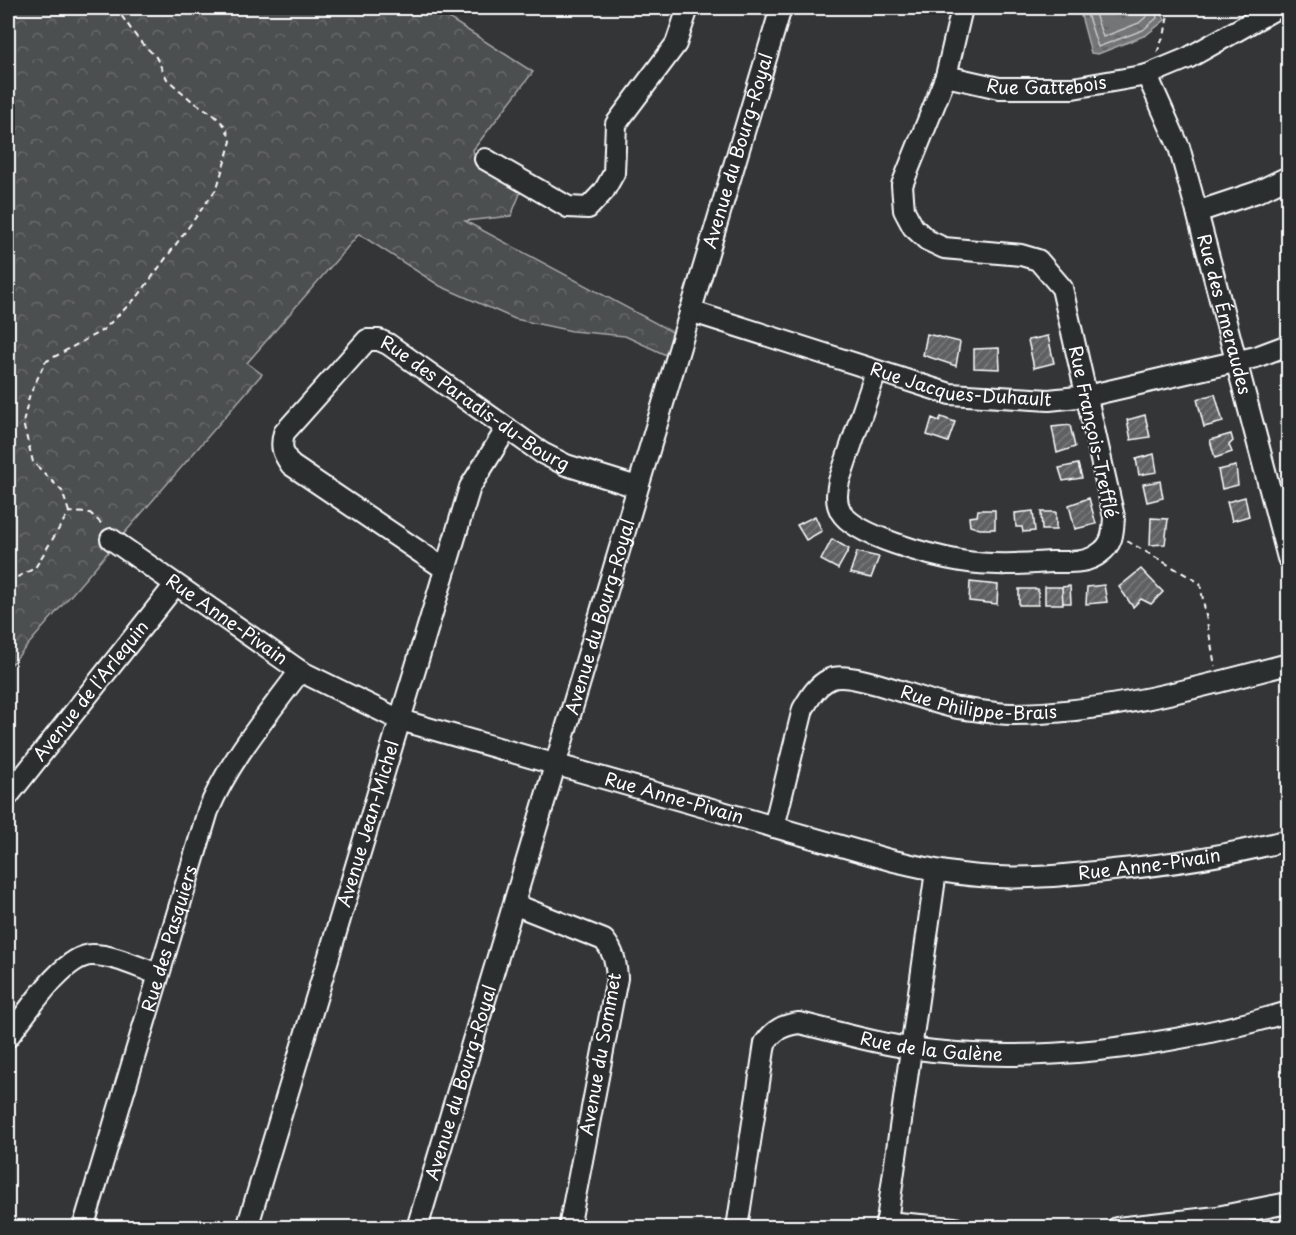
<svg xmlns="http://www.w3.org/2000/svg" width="1296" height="1235" viewBox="0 0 1296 1235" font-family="'Playpen Sans',sans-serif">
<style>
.forest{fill:url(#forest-crowns);stroke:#a6a7a8;stroke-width:1.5}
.water{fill:url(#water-ripples);stroke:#abacad;stroke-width:1.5}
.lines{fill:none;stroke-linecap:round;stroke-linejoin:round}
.shore{stroke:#c7c8c8;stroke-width:1.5}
.building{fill:url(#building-hatch);stroke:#fff;stroke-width:1.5}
.minor-casing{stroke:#fff;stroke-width:24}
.path{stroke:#fff;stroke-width:2;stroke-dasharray:6 4.5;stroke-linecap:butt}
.minor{stroke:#2a2d2e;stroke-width:20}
.labels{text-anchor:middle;stroke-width:4.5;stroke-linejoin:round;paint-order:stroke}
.street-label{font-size:18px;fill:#fff;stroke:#2a2d2e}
</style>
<defs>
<pattern id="forest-crowns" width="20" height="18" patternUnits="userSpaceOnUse" patternTransform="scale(1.5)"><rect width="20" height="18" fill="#4c4f50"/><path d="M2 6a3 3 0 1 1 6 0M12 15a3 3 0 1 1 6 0" fill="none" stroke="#67696a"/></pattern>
<pattern id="water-ripples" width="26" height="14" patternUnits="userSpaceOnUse" patternTransform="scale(1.5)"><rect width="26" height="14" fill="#737576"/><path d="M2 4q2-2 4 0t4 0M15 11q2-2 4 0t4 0" fill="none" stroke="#606061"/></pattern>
<pattern id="building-hatch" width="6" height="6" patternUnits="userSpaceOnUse" patternTransform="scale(1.5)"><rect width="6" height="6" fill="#5f6162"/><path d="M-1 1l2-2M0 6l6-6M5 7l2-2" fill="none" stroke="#77797a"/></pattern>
</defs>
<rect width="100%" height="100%" fill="#333536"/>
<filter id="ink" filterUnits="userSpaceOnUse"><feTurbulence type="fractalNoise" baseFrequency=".0167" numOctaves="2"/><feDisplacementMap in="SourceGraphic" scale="12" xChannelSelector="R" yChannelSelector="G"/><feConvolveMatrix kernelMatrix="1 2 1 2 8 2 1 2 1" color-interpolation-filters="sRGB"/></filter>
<g filter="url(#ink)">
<path class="forest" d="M13 8H433L533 72 473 150 476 160 523 186 511 216 465 221 678 335 668 356 625 336 572 331 515 319 440 286 359 234 247 363 262 374 8 668V11Z"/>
<path class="water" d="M1079 8H1159L1165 20 1146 35 1098 54 1091 53Z"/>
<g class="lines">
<path class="shore" d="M1085 8 1098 47 1143 30 1157 18 1154 8
M1093 8 1103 37 1139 23 1147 16V8"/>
</g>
<path class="building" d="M927 334 960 342 956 366 923 355Z
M1048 336 1054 363 1034 368 1028 340Z
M999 348 1000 369 974 368V349Z
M1215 394 1223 422 1204 427 1197 399Z
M1145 415 1150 437 1131 440 1127 420Z
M941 417 955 422 948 442 927 435 932 418 939 421Z
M1070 425 1075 447 1057 453 1052 427Z
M1231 434 1233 441 1229 445 1232 452 1215 458 1210 440Z
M1154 454 1157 472 1139 475 1136 459Z
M1078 464 1082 478 1063 481 1059 468Z
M1236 466 1238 485 1222 489 1218 470Z
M1160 481 1163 498 1147 502 1143 484Z
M1245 497 1249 516 1232 521 1227 502Z
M1089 498 1096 524 1075 529 1069 505Z
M978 510H995V529H980L970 526 969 517 977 516Z
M1033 511 1035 531 1023 532 1022 527H1016L1015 513Z
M1041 512H1056V530H1042Z
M815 516 822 531 806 540 797 525Z
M1151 518 1168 519 1165 544 1150 545Z
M832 539 849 549 838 569 821 560Z
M857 552 879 557 871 578 850 573Z
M1141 569 1163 592 1151 604 1141 599 1133 607 1119 587Z
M970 582 998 585 997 604 969 601Z
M1104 585 1107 602 1086 604 1087 587Z
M1070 586 1071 603H1063L1062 587Z
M1045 587H1062L1063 604H1045Z
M1019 589H1038V605H1019Z"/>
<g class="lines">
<defs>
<g id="minor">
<path id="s1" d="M1147 75 1179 147 1197 212 1288 558"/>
<path id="s2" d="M946 76 999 88H1073L1147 75 1188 58 1277 8"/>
<path d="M485 159 568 207 588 208 604 191 614 173 616 124 676 44 688 8"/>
<path d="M1197 212 1257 192 1288 177"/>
<path id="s3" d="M690 311 950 394 1049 400 1087 396 1256 357 1288 345"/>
<path d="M876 372 839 481C837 492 835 502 841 512 855 536 932 556 961 561 991 566 1022 564 1052 562 1068 562 1087 564 1100 553 1113 544 1113 532 1114 517L1062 288 1038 260 1021 255 944 248 927 240 913 227 904 210 902 185 946 76 962 8"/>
<path id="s4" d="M111 539 300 671 400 720 890 860C920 867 950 874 980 876 1024 880 1069 875 1113 870 1172 864 1231 855 1288 840"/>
<path id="s5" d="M445 569 291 465C283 454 280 447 284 433L367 340H379L388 344 542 453 566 465 637 487"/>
<path id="s6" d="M8 796 175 585"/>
<path id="s7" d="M774 827 803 709C810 697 817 685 830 679 852 669 929 704 958 708 975 710 994 714 1012 714 1106 713 1198 688 1288 664"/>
<path d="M516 905 604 940C614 952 616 962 617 978L569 1228"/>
<path d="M8 1037C25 1016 63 955 92 955 114 955 137 967 158 974"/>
<path d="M886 1222 955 1228"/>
<path id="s8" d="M83 1228 208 811C230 759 267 716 300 671"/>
<path id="s9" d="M247 1228 470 487 507 428"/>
<path id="s10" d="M417 1228C542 822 659 414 781 8"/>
<path id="s11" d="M737 1228 765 1043C774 1030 783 1025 799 1023 835 1031 873 1043 910 1048 1032 1066 1170 1047 1288 1012"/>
<path d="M886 1228 936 871"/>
<path d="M1117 1228 1217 1217 1288 1203"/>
</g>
</defs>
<use href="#minor" class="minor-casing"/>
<path class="path" d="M1157 53 1165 32 1169 8
M69 512 62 491 33 462 23 423 29 397 45 362 103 330 139 295 217 188 231 141 225 126 213 114 192 101 167 79 156 57 138 39 116 8
M1127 541 1200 583 1215 666
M8 582 35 568 69 512 90 513 103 525"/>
<use href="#minor" class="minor"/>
</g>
</g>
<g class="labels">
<g class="street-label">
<text dy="6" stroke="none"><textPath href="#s2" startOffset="102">Rue Gattebois</textPath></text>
<text dy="6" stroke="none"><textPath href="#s10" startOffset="1124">Avenue du Bourg-Royal</textPath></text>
<text dy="6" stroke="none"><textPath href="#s1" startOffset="252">Rue des Émeraudes</textPath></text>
<text dy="6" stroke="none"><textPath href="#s3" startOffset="282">Rue Jacques-Duhault</textPath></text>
<text dy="6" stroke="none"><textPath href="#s5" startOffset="472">Rue des Paradis-du-Bourg</textPath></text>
<text transform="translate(1093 432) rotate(78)" y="6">Rue François-Trefflé</text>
<text dy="6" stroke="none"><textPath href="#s10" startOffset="638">Avenue du Bourg-Royal</textPath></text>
<text dy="6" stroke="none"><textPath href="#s4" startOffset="141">Rue Anne-Pivain</textPath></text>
<text dy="6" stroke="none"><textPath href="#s6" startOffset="134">Avenue de l'Arlequin</textPath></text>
<text dy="6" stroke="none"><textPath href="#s7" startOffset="315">Rue Philippe-Brais</textPath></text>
<text dy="6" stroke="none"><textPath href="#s4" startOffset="627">Rue Anne-Pivain</textPath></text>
<text dy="6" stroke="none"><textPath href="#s9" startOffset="422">Avenue Jean-Michel</textPath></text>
<text dy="6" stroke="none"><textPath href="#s4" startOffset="1113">Rue Anne-Pivain</textPath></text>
<text dy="6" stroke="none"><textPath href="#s8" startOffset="302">Rue des Pasquiers</textPath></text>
<text dy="6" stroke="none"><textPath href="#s11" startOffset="363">Rue de la Galène</textPath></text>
<text transform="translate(601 1054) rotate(-80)" y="6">Avenue du Sommet</text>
<text dy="6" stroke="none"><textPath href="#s10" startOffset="152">Avenue du Bourg-Royal</textPath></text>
</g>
</g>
<rect width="1296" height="1235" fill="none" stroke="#2a2d2e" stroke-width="30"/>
<rect x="15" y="15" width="1266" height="1205" fill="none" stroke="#fff" stroke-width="2" filter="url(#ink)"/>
</svg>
